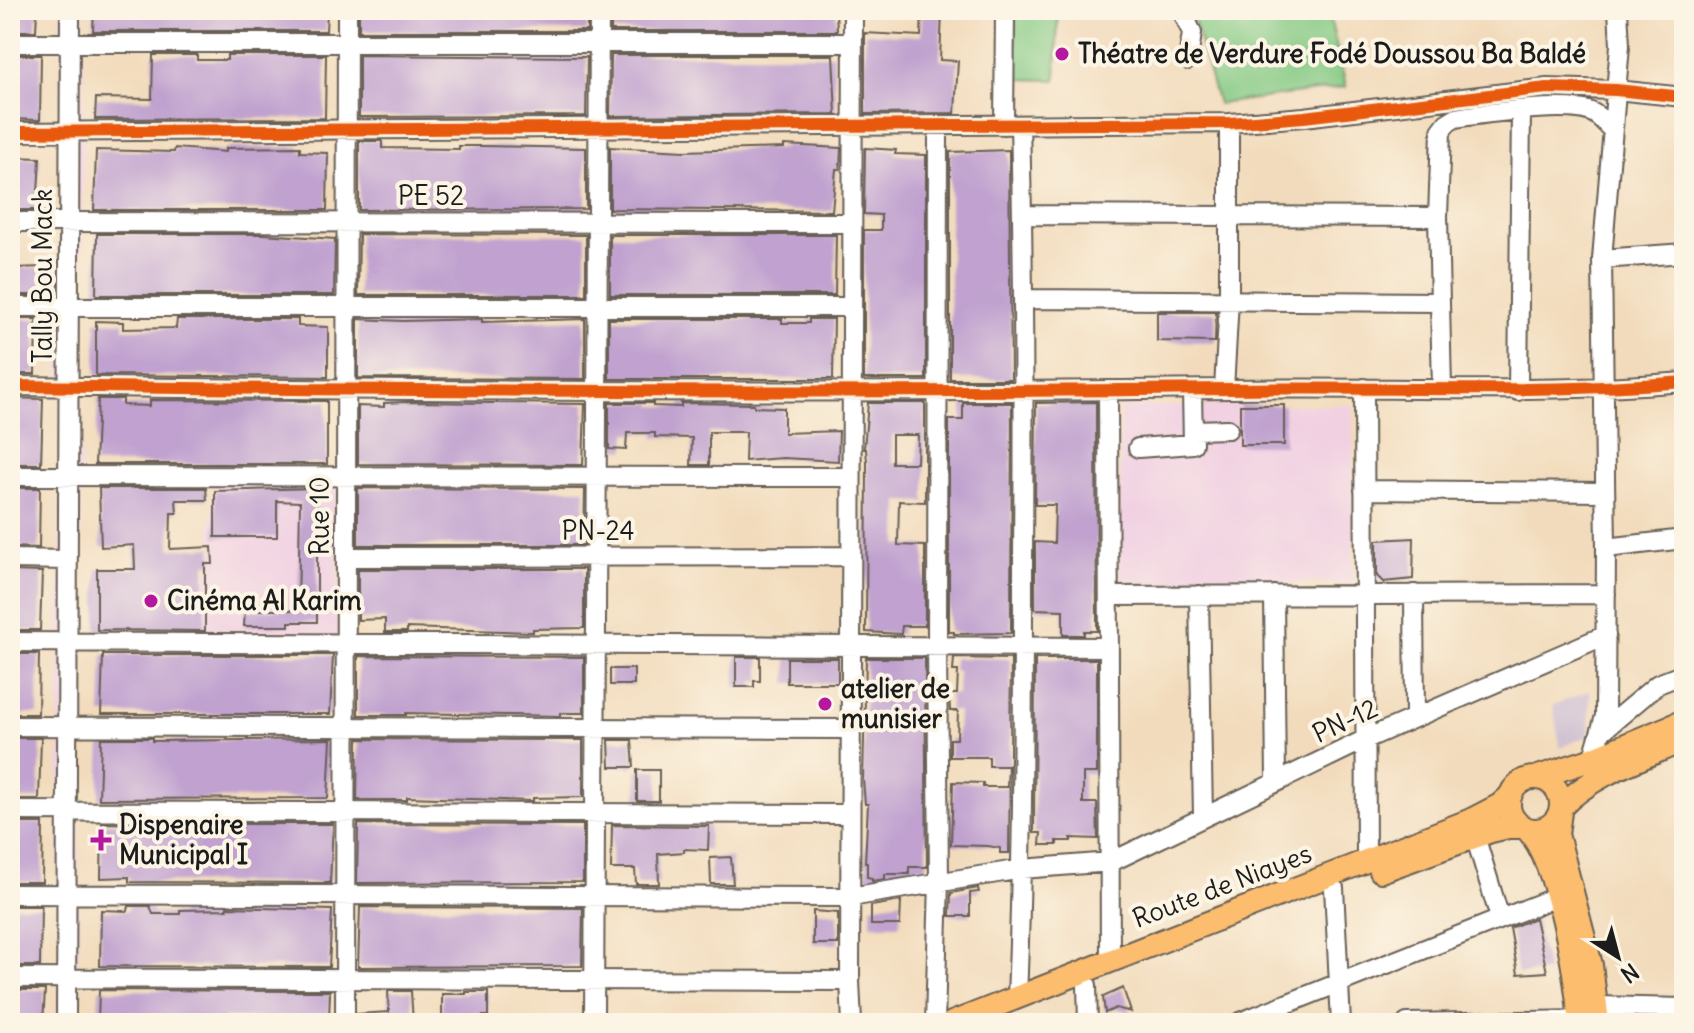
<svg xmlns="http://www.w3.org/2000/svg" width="1694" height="1033" viewBox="0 0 1694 1033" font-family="Delius,sans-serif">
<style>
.built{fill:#f1d0e2}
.industrial{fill:#cebed0}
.green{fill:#84c983;stroke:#507250;stroke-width:2}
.building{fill:#c0a1cf;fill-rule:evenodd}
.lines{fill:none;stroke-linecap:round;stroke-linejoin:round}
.minor-casing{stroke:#675f54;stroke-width:22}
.major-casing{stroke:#675f54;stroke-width:26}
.minor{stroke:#fff;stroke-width:18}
.major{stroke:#fcbd6e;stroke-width:22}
.cycleway-casing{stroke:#fcf5e5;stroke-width:17}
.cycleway{stroke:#e8590c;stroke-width:12}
.poi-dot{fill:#b5179e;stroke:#fcf5e5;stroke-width:3}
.labels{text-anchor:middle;stroke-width:8;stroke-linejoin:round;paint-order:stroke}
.poi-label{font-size:26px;font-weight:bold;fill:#1c1c1c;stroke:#fcf5e5;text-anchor:start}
.street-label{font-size:26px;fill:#1c1c1c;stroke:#fcf5e5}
</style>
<rect width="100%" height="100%" fill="#fcf5e5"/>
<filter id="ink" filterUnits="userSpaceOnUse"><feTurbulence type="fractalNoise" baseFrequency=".0125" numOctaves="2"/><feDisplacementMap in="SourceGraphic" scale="16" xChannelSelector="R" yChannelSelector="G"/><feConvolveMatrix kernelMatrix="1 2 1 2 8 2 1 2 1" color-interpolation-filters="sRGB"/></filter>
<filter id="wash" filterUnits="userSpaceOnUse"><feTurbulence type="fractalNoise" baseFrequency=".006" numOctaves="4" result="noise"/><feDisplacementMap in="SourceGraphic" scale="32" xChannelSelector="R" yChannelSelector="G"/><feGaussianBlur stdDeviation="1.8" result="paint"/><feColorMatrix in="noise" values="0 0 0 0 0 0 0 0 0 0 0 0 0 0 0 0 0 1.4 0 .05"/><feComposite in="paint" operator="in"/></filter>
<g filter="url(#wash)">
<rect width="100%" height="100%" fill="#f2dbbc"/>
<path class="built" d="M61 10H84L78 1023H58Z
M1353 405V583L1120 584V406Z
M338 478V637L204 635 207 571 213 569 215 540 210 539 215 479Z"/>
<path class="industrial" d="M1590 691 1589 736 1560 747 1553 705Z"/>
<path class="green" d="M1016 10H1058L1056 80 1014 79Z
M1191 10H1328L1346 87 1218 104Z"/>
<g id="blocks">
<path class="building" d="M10 10H37L36 31H10Z
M94 10H327L326 31H93Z
M359 10H587V31H359Z
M611 10H836L837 31H611Z
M922 11 942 12 940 60 958 61 955 113 865 114V33L921 36Z
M10 55H41L40 120 10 119Z
M153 55H197V60H227V55H326L325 118 95 119 96 98 152 99Z
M359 55 587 57 586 116 359 117Z
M611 55H833L836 114 610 116Z
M359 141H382V148L459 149V146H484L586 148V209L359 210Z
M784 145 841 148 840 169H836L832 211 610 209V147L684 151 784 148Z
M300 147V152L328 153 327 210H94L96 150 174 152 175 148 226 152V148Z
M865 148 896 150 895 154 926 155V379H864V230H881V215L864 214Z
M1009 150 1011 379H950V152Z
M12 157 40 158 37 210H11Z
M97 234H263L335 239 334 295H96Z
M359 234 586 235V295H358Z
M610 235H836L835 295H610Z
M42 267V295H15V268Z
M1157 312H1216L1215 342 1157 341Z
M10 319H36L35 374H10Z
M177 319H298V326L328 327V377L96 375V321L123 322V329L176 328Z
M358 319 403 321 482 319V322L585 319V379L358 378Z
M609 319H782V323H809V319H834L833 379H609Z
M10 398 43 399 41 464H10Z
M98 399H123V405L150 406V400L327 401V464H95Z
M407 402 585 404 583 465 358 464V406L384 407V403Z
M1096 402 1097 631H1084V635H1063V610L1035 609V542L1054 543 1055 505H1035L1036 403Z
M609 403H653V406L681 407V403L754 404V407L784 408V433L839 431 838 461 783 458 745 461 746 432H709V465H691L692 438 655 437V433H627L626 450 609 449Z
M868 403H925V502L899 501 898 545 925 546V626H902L901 634 866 632 867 462 866 449H864ZM892 435H918L917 463H892Z
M963 403H1012L1011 633 954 634V632H949V420H963Z
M1240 405H1284V445H1240Z
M10 488H40L39 548 10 547Z
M99 488H206L207 500H176L177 513H171L170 549 212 547 213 564H205V631L97 630V569H135L134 545 101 547Z
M317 488V622H289V626H244L245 610H298L300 502 277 501V537H215V491Z
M358 488 585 489 584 545H358Z
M1414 538 1413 579 1383 582 1377 576V540Z
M358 569H584V628L533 629V632L407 628V632H385V619L358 620Z
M10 571 42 572 40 630H10Z
M10 654H39L38 714H10Z
M103 655H333L330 714H101Z
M358 656 584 657V713H560V716L406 713V715H358Z
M736 657H760V681H754V687H736Z
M787 658H838V683H787Z
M866 658H925L927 867H909V874H885V879L872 881V878L867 877V863H865L868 804H865L863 779Z
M954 658 1011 659 1009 853H1000V848L988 846 951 845 953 782 983 783V787H1007L1008 766H989V757H950V739H957L958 711H950L949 694H957L958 671H953Z
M1035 659H1097V773H1083V803H1097L1098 839 1071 838V841H1057V845H1040L1041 833H1034Z
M610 669H634V685H610Z
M10 738H41L39 799H10Z
M101 738H152V741L331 739 328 798 99 799Z
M358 739 583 740V797L533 798V801L407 797V800H357Z
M609 740H632L634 767H610Z
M637 770H659V801H637Z
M10 823H43L42 882H10Z
M102 823 149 824H154L153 828H181V824H333L330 883 129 882V877L101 878Z
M358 824 583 825V882L357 883Z
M612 825 709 826 708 850 684 849V852L658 854 659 884H636L635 869H611Z
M731 857 733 884H711L710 858Z
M978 888 979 892 970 893V916H950L951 893Z
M901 901 900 925H871V906Z
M10 906H41L40 966H10Z
M129 906H150L153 914H180V910L227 909V907L332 910 329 967 100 966 101 910 128 911Z
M360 907 583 908 582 966 358 967Z
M813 911 838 913V944H813Z
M1535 918 1547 972 1518 974 1510 928Z
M1123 988 1131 1012 1116 1008 1105 1013 1103 997Z
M10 990H45L43 1023H17V1020L10 1019Z
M99 990 330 991 329 1020 328 1023H254V1018H224V1023L149 1021V1023H98Z
M388 991H411L413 1023H357V1014L389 1012Z
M466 992H488V1016H483V1023H442V994H466Z"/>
</g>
</g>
<g filter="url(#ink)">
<use href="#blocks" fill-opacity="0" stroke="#675f54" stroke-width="2"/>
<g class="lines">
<defs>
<path id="minor" d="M1182 10 1192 33 1188 60
M10 43H853
M1004 125 1005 10
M10 132 1229 123 1304 117 1547 88 1616 90 1684 97
M1023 215 1438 217
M10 222 852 223
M1602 259 1684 253
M1024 299 1439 302
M10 307H852
M10 386C417 391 824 394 1230 389 1382 386 1533 395 1684 382
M1364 388 1366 861
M1224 389 1229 300V123
M1442 389 1438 217 1441 131 1447 123 1455 118C1483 114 1570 101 1593 113 1601 117 1606 124 1612 130
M1108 390 1110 961
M1518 391 1521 110
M1194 430 1228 429
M1138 448 1193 444 1192 390
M10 476 851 477
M1364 490 1605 492
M1606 548 1684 539
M346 557 851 556
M10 559 67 560
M1414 594 1415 717
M1199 595 1203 816
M1274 595 1276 781
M1110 596 1606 594
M10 642 1109 647
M10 726 851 729
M1601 732 1658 684 1684 674
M1593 757 1605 716 1606 548 1602 259 1620 45 1618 10
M10 811 850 814
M1475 836 1500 918
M1334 888 1341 1023
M10 894 850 897 1022 869 1111 862 1366 739 1606 635
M10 978 850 981
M1087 985 1088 1023
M1017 998C1023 852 1023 707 1023 561 1024 416 1024 270 1020 125
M1597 1006 1684 1008
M66 1023 70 10
M345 1023 347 10
M594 1023 599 10
M852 1023 850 981 853 10
M935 1023 939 881 937 646 938 125
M1238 1023 1556 897
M1407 1023 1580 1020"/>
<path id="major" d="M1509 804a26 26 0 1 1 52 0a26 26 0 1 1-52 0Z
M1535 778 1587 761 1684 721
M1561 807C1593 773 1642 759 1684 740
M1560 812 1557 834 1591 965 1598 1023
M1527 829C1559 864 1576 975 1580 1023
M1381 871 1491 831 1508 827H1522
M952 1023 1471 820 1500 805 1510 796"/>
</defs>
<use href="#minor" class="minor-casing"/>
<use href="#major" class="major-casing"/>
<use href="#minor" class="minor"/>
<use href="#major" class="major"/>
<defs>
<path id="cycleway" d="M10 132 1229 123 1304 117 1547 88 1616 90 1684 97
M10 386C417 391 824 394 1230 389 1382 386 1533 395 1684 382"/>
</defs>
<use href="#cycleway" class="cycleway-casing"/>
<use href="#cycleway" class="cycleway"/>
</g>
</g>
<g class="poi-dot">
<circle cx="1062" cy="54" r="8"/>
<circle cx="151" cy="601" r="8"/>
<circle cx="825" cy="704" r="8"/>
<path d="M97 828h8v8h8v8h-8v8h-8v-8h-8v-8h8z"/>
</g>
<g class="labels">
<g class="poi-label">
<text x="1078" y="63">Théatre de Verdure Fodé Doussou Ba Baldé</text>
<text x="167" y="610">Cinéma Al Karim</text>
<text x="841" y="698">atelier de<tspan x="841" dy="30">munisier</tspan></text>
<text x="119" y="834">Dispenaire<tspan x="119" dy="30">Municipal I</tspan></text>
</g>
<g class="street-label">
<text x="431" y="205">PE 52</text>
<text transform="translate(43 276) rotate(-90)" y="9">Tally Bou Mack</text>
<text transform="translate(320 516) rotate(-90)" y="9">Rue 10</text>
<text x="598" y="540">PN-24</text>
<text transform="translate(1345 721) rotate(-25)" y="9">PN-12</text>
<text transform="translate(1222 886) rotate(-21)" y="9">Route de Niayes</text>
</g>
</g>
<rect width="1694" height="1033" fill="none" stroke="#fcf5e5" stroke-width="40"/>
<g transform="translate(1618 957) rotate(144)" stroke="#fcf5e5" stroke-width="6" paint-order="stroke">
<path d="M0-6L14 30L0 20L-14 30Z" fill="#1c1c1c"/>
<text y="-12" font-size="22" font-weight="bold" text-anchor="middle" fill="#1c1c1c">N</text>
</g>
</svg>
